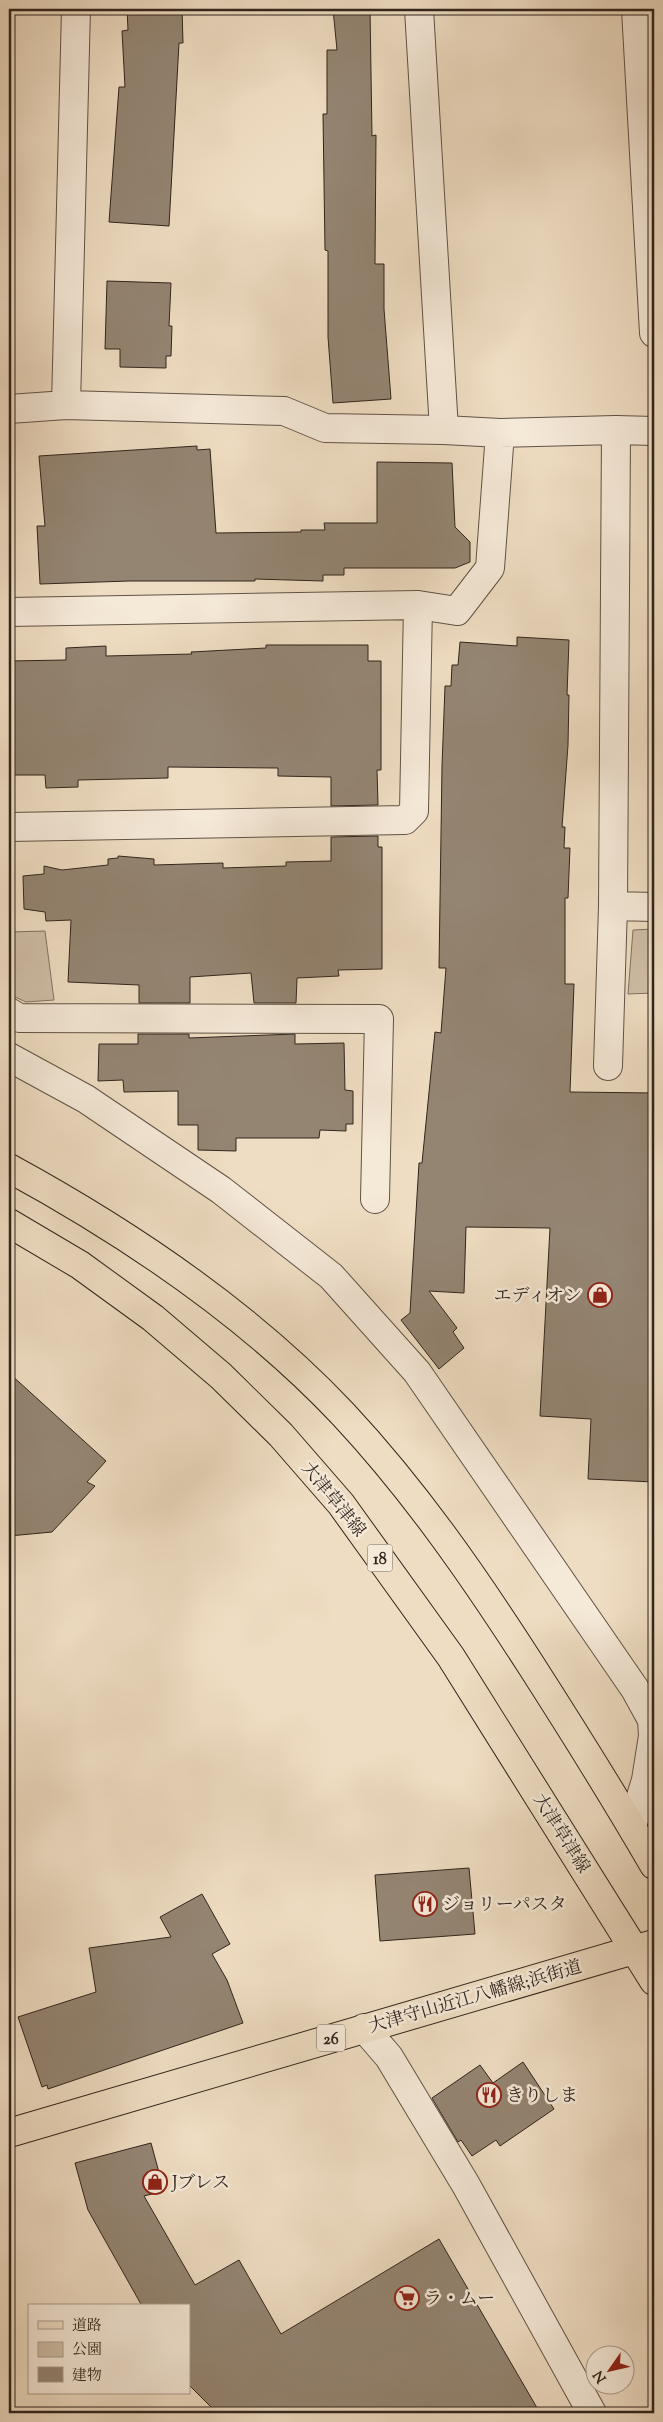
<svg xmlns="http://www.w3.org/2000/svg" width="663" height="2422" viewBox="0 0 663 2422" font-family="'Sorts Mill Goudy','Noto Serif JP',serif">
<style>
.green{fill:#cfbea7;stroke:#807262}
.building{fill:#948573;stroke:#31251c}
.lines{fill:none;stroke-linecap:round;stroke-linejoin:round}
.minor-casing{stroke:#605346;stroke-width:30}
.major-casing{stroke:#31251c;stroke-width:30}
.minor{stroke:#f5e9d8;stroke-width:28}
.major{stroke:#efddc3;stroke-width:28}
.labels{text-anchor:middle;stroke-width:5;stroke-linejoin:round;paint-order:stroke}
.shield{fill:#f5e9d8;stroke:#6c6054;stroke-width:1}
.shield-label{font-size:16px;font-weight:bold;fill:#31251c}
.poi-label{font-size:18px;fill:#31251c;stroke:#f5e9d8;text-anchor:start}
.street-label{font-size:18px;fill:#31251c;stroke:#f5e9d8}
</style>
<rect width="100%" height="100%" fill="#efddc3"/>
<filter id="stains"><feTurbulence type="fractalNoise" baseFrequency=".004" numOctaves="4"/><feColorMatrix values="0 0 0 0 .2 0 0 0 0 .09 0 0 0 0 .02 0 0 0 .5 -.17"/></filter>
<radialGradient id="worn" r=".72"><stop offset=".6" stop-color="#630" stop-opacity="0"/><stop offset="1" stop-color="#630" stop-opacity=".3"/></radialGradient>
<path class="green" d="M654 929V993L628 994 633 930Z
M45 931 54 1000 26 1002 9 994V932Z"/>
<path class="building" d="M127 9H182L183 43H179L169 226 109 222 119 87H125L122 31 128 30Z
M333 9H370L372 136 376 135 375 264H384V309L391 399 333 403 328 337V251L325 250 323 114H327V50H337Z
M107 281 171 283 169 326H172L171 356H166V368L120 367V349H105Z
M197 446V450L210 449 216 533 301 532V530H325L324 523H377V462L452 463 455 527 470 542V562L455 568H344V575H323V581L255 579V581H129L40 584 37 526H45L39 456Z
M517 637 569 640 567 695H569L568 745 562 827H565L564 848H570L568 898H565V984H574L570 1092 654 1093V1482L588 1479 591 1419 540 1416 550 1228 466 1227 464 1293 429 1291 457 1328 453 1332 464 1348 439 1369 401 1320 410 1313 419 1163H422L435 1032 441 1033 446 968H439L442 766 445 686H451L452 665H458L460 642 517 646Z
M266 645H368V661H381V770H377L378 805 331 806V777L278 776V768L168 767V778L78 780V787L46 788 45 775H9V661L66 660V648L106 646V656L192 654 191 652 266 648Z
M378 836V847H382V969L338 970 339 976 297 978 296 1003H254L251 973 190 977V1003H139V985L68 982 71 920 46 921 45 912 24 909 23 876 44 874V866L62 870 108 865V859L118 858V856L154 859V865L223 863V868L286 866V862L331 861V837Z
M138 1034H189V1038L295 1034V1044L344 1043 345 1090 353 1091V1124H346V1131L320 1130 319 1138H236V1151L198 1150V1125H178V1091L124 1092 123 1080 98 1081 99 1044H138Z
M9 1373 106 1461 87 1482 95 1486 52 1532 9 1536Z
M469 1868 475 1934 380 1941 375 1875Z
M202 1894 230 1944 212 1954 227 1980 243 2023 48 2089 47 2085 42 2087 18 2017 96 1992 89 1948 171 1937 160 1917Z
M523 2062 554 2109 500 2146 496 2140 472 2156 461 2140 458 2142 432 2098 480 2065 493 2083Z
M151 2143 164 2191 144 2196 195 2285 239 2260 281 2334 439 2239 540 2413H217L189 2385V2306H142L88 2210 75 2163Z"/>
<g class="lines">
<defs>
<path id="minor" d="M76 9 66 405 284 411 325 428 444 430 500 433 616 430 654 431
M419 9 444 430
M636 9 654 333
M9 409 66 405
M616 430 613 906 654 907
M9 612 418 605 457 611 490 568 500 433
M9 827 405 820 414 811 418 605
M9 1012 19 1018 379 1019 375 1199
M9 1057 86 1099 221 1190 331 1276 417 1372 635 1689 652 1720 653 1736 646 1780 632 1826
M608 1066 613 906
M364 2028 389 2057 466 2185 592 2413"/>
<path id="major" d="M9 1168C130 1234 248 1313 343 1414 414 1490 473 1575 529 1662 572 1729 614 1796 654 1865
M9 1223 80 1265 153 1318 221 1376 281 1435 341 1504 451 1657 654 1981
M9 2133 654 1944"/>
</defs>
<use href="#minor" class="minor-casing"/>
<use href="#major" class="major-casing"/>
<use href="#minor" class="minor"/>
<use href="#major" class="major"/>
</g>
<defs>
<symbol id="shop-ring" viewBox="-11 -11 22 22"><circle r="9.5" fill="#f5e9d8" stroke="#8f2418" stroke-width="1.5"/><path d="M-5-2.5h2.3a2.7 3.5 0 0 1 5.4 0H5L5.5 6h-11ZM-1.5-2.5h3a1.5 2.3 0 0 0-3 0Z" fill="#8f2418"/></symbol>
<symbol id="restaurant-ring" viewBox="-11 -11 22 22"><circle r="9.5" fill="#f5e9d8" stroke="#8f2418" stroke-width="1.5"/><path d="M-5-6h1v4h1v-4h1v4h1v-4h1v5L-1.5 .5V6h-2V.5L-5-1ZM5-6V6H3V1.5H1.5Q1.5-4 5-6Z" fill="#8f2418"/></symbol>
<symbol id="supermarket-ring" viewBox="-11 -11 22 22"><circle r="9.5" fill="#f5e9d8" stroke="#8f2418" stroke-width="1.5"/><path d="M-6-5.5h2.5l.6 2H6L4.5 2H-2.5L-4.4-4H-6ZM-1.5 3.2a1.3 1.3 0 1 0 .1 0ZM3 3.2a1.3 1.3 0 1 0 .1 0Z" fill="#8f2418"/></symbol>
</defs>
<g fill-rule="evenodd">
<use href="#shop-ring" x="586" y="1281" width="28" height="28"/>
<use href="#restaurant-ring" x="411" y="1890" width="28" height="28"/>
<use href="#restaurant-ring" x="475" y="2081" width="28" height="28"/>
<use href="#shop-ring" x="141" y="2168" width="28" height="28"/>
<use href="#supermarket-ring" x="393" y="2284" width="28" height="28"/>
</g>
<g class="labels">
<g class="shield">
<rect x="367.5" y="1544.5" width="25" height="27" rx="4"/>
<rect x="317" y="2024.5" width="28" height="27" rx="4"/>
</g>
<g class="shield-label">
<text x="380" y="1564">18</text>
<text x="331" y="2044">26</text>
</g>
<g class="poi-label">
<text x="582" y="1301" text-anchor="end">エディオン</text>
<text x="442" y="1910">ジョリーパスタ</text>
<text x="506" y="2101">きりしま</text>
<text x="172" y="2188">Jブレス</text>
<text x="424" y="2304">ラ・ムー</text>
</g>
<g class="street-label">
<text transform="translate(334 1499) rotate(51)" y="6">大津草津線</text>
<text transform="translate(562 1833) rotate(58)" y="6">大津草津線</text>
<text transform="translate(475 1996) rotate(-16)" y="6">大津守山近江八幡線;浜街道</text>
</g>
</g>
<rect width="663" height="2422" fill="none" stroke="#efddc3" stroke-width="30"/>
<rect x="10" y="10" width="643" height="2402" fill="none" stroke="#31251c" stroke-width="2.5"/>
<rect x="15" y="15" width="633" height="2392" fill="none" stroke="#31251c"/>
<rect x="28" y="2304" width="162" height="90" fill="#f5e9d8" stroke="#a79b8d"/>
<rect x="38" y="2321" width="25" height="8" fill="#efddc3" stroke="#a79b8d"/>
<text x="72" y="2330" font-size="15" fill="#31251c">道路</text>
<rect x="38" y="2342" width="25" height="15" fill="#cfbea7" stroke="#a79b8d"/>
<text x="72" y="2354" font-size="15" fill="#31251c">公園</text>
<rect x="38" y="2367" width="25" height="15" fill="#948573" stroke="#a79b8d"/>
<text x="72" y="2380" font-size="15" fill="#31251c">建物</text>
<g transform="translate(610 2370) rotate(236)"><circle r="24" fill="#f5e9d8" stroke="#a79b8d"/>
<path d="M0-4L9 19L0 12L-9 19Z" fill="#8f2418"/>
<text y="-8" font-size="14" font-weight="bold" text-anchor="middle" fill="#31251c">N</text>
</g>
<rect width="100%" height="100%" filter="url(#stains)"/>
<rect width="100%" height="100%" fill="url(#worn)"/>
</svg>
